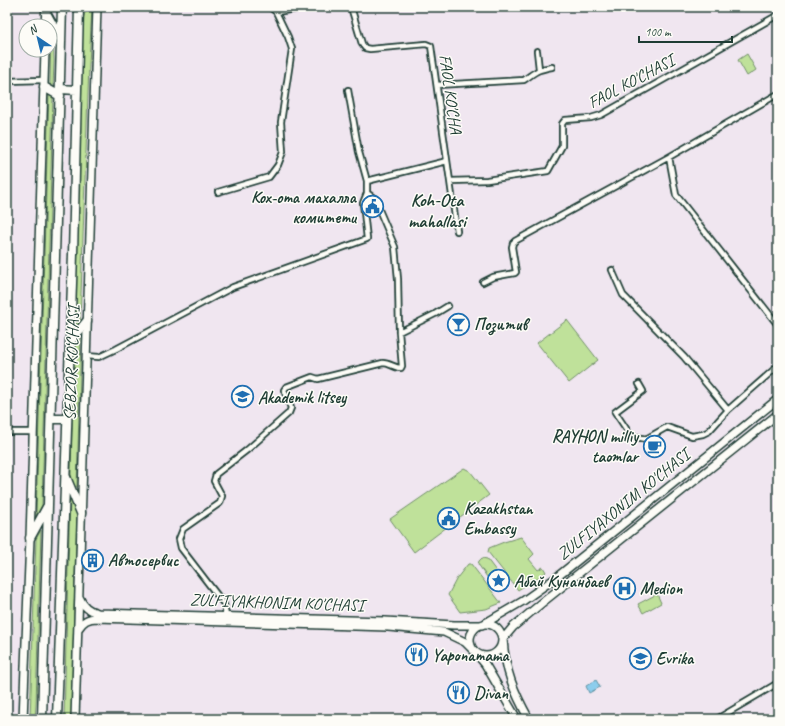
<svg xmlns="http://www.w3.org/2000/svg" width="785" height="726" viewBox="0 0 785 726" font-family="Caveat,sans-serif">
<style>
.green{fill:#bfe19a;stroke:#6f8f67}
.water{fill:#8ccded;stroke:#6093a3}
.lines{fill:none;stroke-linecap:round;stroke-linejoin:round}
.street-casing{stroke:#1f3d34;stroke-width:8}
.secondary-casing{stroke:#1f3d34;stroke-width:10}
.primary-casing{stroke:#1f3d34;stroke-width:11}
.street{stroke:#fdfcf7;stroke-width:4.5}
.secondary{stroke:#fdfcf7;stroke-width:7}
.primary{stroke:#fdfcf7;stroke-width:8}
.labels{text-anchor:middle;stroke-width:3;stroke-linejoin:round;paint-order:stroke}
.street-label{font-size:17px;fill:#1f3d34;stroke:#fdfcf7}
.poi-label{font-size:17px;font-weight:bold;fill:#1f3d34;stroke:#fdfcf7;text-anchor:start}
.neighbourhood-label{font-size:18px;font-weight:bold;fill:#1f3d34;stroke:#fdfcf7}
</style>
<rect width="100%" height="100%" fill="#f0e6f0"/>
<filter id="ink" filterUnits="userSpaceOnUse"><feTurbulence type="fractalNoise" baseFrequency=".025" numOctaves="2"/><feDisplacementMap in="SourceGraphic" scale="8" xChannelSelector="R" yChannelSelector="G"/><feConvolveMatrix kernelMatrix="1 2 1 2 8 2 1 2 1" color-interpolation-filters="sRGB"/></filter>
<g filter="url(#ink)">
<path class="green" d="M87 7H92L89 64 80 324 74 331 83 19Z
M51 32 53 34 54 61 53 87 50 84Z
M747 54 756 70 747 76 738 60Z
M49 93 53 96 42 505 36 517Z
M567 320 598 360 569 383 537 343Z
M81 334 77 487H74L71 474 74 341Z
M464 468 470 471 489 495 414 552 390 519Z
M70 496 77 510 71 719H64Z
M41 530 36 705 35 719H30L36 539Z
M521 537 534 554 529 559 538 570 543 567 546 572 532 583 527 584 518 590 488 552 489 548 504 542Z
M482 558 487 559 496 571 487 577 478 564 479 561Z
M468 564H471L501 603 486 609 460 612 448 595 457 578Z
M657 594 661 603 643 613 638 604Z"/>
<path class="water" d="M596 680 600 687 589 693 586 686Z"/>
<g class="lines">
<defs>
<path id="street" d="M351 7 362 44 365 48 370 49 426 44 431 46 457 231
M276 12 309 7
M537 51 539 69
M7 81 44 80
M437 85 524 80C537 71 536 70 552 67
M669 157 676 195 778 325
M367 181 447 161
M450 181 487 180 548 171 562 146V124L565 120 591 118 601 115 778 15
M218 192 269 177 278 165 283 152 281 122 292 49 288 37 276 12 270 7
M612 270 623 295 684 357 728 410
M483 282 493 277 515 273 516 272 512 247 513 243 515 241 669 157 778 94
M399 332 435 314 448 306
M86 356 99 357 116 349 233 287 367 239 363 203 367 193V181L359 152 348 90
M639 384 643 391 615 412 631 436 646 439 667 427 692 436 703 434 709 431 728 410 778 366
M7 432H33
M226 616 224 604 181 548 179 539 183 529 220 503 222 496 214 481 216 474 247 450 289 413 291 408 284 390 286 387 312 377 318 379 383 363C390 363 394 368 401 368L402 366 399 332 398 279 395 247 374 198 367 193
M717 719 778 683"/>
<path id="secondary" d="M45 26 46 7
M79 597C83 606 88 611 98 613L385 621 454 625H482L523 601 557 577 778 399
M470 640a16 16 0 1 1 32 0a16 16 0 1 1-32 0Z
M78 629C83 621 88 618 97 618L388 627 444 632 465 642 475 652 485 664 517 719
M23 719 30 538 45 50
M75 719 97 7
M529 719C514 692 505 671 503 639L513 627 543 602 778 414"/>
<path id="primary" d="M46 13 61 40
M44 87 60 96
M60 89 77 90
M70 342 87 321
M51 419H67
M66 477 81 513
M30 538 47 507
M42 719 62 7
M57 719 73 254 79 7"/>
</defs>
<use href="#street" class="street-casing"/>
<use href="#secondary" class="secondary-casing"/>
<use href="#primary" class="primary-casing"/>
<use href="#street" class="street"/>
<use href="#secondary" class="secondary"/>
<use href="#primary" class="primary"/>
</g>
</g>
<defs>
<symbol id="civic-ring" viewBox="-11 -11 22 22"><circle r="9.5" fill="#fdfcf7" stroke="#1f6fb2" stroke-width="1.5"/><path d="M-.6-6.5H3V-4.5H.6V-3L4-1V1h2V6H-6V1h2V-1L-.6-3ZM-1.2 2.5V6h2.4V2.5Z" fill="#1f6fb2"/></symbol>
<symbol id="bar-ring" viewBox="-11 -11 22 22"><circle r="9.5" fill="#fdfcf7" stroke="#1f6fb2" stroke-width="1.5"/><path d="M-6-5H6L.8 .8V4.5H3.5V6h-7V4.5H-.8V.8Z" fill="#1f6fb2"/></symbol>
<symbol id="university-ring" viewBox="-11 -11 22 22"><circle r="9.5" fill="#fdfcf7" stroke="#1f6fb2" stroke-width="1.5"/><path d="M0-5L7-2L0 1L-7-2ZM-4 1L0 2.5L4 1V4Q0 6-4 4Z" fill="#1f6fb2"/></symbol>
<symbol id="cafe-ring" viewBox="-11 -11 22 22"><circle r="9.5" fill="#fdfcf7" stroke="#1f6fb2" stroke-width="1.5"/><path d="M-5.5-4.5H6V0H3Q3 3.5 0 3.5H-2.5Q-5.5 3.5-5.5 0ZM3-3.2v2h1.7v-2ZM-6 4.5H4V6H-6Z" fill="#1f6fb2"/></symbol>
<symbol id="building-ring" viewBox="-11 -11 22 22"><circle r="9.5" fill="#fdfcf7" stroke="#1f6fb2" stroke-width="1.5"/><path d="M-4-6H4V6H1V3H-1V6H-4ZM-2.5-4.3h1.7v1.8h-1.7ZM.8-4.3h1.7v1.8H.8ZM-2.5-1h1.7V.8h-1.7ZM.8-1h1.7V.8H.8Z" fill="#1f6fb2"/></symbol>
<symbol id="sight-ring" viewBox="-11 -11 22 22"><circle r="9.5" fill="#fdfcf7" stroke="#1f6fb2" stroke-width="1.5"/><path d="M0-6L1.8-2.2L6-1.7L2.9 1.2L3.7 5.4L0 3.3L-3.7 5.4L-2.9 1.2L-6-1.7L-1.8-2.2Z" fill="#1f6fb2"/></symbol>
<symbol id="hospital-ring" viewBox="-11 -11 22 22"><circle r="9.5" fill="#fdfcf7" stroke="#1f6fb2" stroke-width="1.5"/><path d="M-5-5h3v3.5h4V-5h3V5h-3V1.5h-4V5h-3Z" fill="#1f6fb2"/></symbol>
<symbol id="restaurant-ring" viewBox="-11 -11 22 22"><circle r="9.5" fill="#fdfcf7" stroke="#1f6fb2" stroke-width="1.5"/><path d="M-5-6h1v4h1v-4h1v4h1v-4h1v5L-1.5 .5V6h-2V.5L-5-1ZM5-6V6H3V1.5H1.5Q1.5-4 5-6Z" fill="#1f6fb2"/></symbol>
<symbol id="school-ring" viewBox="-11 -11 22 22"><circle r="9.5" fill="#fdfcf7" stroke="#1f6fb2" stroke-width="1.5"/><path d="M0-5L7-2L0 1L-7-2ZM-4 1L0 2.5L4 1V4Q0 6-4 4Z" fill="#1f6fb2"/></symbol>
</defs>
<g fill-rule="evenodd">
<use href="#civic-ring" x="360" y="194" width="25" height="25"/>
<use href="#bar-ring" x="446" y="312" width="25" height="25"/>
<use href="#university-ring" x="230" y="384" width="25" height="25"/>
<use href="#cafe-ring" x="642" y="434" width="25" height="25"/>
<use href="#civic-ring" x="436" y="506" width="25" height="25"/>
<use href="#building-ring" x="80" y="548" width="25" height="25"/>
<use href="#sight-ring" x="486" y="568" width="25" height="25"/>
<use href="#hospital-ring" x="612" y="576" width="25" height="25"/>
<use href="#restaurant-ring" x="404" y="642" width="25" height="25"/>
<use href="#school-ring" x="628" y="646" width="25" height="25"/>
<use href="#restaurant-ring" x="446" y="680" width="25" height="25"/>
</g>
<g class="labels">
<g class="street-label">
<text transform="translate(631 81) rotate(-28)" y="6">FAOL KO'CHASI</text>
<text transform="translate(451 94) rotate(82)" y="6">FAOL KO'CHA</text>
<text transform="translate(71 363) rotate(-88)" y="6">SEBZOR KO‘CHASI</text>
<text transform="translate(623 504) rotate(-39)" y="6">ZULFIYAXONIM KO'CHASI</text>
<text transform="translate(277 602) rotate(2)" y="6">ZULFIYAKHONIM KO'CHASI</text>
</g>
<g class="poi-label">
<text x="356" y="203" text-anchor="end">Кох-ота махалла<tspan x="356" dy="20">комитети</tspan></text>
<text x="474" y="330">Позитив</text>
<text x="258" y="403">Akademik litsey</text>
<text x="638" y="442" text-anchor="end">RAYHON milliy<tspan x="638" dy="20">taomlar</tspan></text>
<text x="464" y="514">Kazakhstan<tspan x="464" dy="20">Embassy</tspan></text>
<text x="108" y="566">Автосервис</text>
<text x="514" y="587">Абай Кунанбаев</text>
<text x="640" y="594">Medion</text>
<text x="432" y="661">Yaponamama</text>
<text x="656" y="664">Evrika</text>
<text x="474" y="699">Divan</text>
</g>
<g class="neighbourhood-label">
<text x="437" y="206">Koh-Ota<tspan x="437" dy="21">mahallasi</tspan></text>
</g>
</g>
<rect width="785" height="726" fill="none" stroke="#fdfcf7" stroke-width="24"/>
<rect x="12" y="12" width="761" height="702" fill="none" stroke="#1f3d34" stroke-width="1.5" filter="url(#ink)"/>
<g transform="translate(38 38) rotate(325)"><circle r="19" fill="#fdfcf7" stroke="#a4b0a9"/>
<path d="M0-3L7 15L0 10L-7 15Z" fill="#1f6fb2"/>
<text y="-6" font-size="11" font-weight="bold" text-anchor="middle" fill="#1f3d34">N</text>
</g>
<path d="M639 36v6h93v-6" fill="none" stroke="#1f3d34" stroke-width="2"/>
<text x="645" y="36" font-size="12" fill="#1f3d34" stroke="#fdfcf7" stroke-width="3" paint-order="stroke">100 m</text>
</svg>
